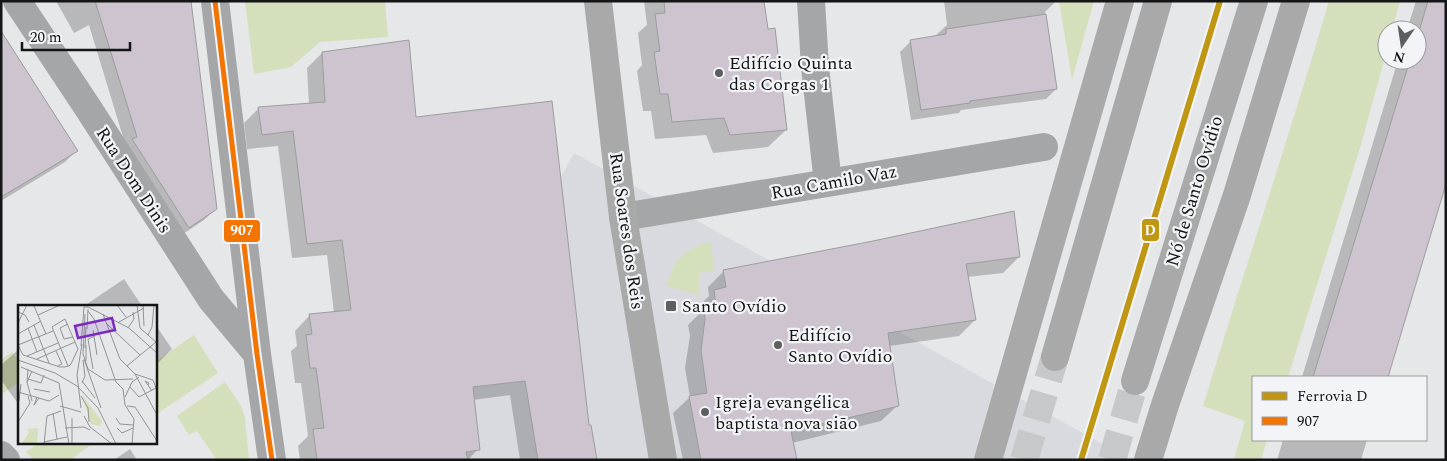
<svg xmlns="http://www.w3.org/2000/svg" width="1447" height="461" viewBox="0 0 1447 461" font-family="Spectral,serif">
<style>
.built{fill:#d8dae0}
.green{fill:#d4dfbb}
.shadow{fill:#0003}
.building{fill:#cdc4d0;stroke:#9c9d9e}
.lines{fill:none;stroke-linecap:round;stroke-linejoin:round}
.primary-tunnel{stroke:#c6c8c9;stroke-width:28;stroke-dasharray:28 14;stroke-linecap:butt}
.street{stroke:#a5a6a7;stroke-width:28}
.secondary{stroke:#a5a6a6;stroke-width:28}
.primary{stroke:#a9a9a9;stroke-width:28}
.bus-1-casing{stroke:#f3f4f7;stroke-width:9}
.bus-1{stroke:#f37401;stroke-width:5}
.rail-1-casing{stroke:#f3f4f7;stroke-width:10}
.rail-1{stroke:#c09713;stroke-width:6}
.poi-dot{fill:#5e5e60;stroke:#f3f4f7;stroke-width:2}
.labels{text-anchor:middle;stroke-width:4.5;stroke-linejoin:round;paint-order:stroke}
.poi-label{font-size:18px;fill:#141516;stroke:#f3f4f7;text-anchor:start}
.street-label{font-size:18px;fill:#141516;stroke:#f3f4f7}
.inset-road{fill:none;stroke:#929395;stroke-width:1}
.view{fill:#7b2cbf;fill-opacity:0.15;stroke:#7b2cbf;stroke-width:2.5}
.inset-edge{fill:none;stroke:#141516;stroke-width:2.5}
.line-badge{stroke:#f3f4f7;stroke-width:2}
.badge-label{font-size:14px;text-anchor:middle;font-weight:bold;fill:#fff}
</style>
<rect width="100%" height="100%" fill="#e6e7e9"/>
<path class="built" d="M574 153 1132 460H405Z"/>
<path class="green" d="M245 1H385L388 37 320 42 291 67 254 74Z
M1059 1H1094L1072 79Z
M1329 1H1400L1392 30H1387V50L1360 148 1288 377H1253V440H1267L1261 460H1234L1245 421 1203 406C1244 271 1289 137 1329 1Z
M710 241 715 270 699 273V295L667 286C674 256 683 252 710 241Z
M194 335 218 373 155 415V362Z
M12 352 19 362V382L4 393 1 390V360Z
M225 382 241 406 245 418 249 460H217L197 431 189 435 177 416Z
M40 442H95L70 460H34L26 452Z"/>
<path class="shadow" d="M56 1H190L216 209 204 220 177 238 126 147 89 25 74 33Z
M644 1H763L786 130 768 147 713 153 706 135 655 139 651 111H643L637 71 642 65 638 33 647 25Z
M944 1H1056L1045 12 1056 89 1046 99 961 110 959 113 911 120 900 52 910 42 936 37V35L947 25Z
M1416 1H1446V179L1386 377H1302L1398 60H1417V30H1407Z
M1 33 76 151 65 162 1 201Z
M322 53 415 118 588 427 595 460H520L510 395 473 400 478 449 468 460H300L298 446 308 436 301 383H295L291 351 297 346 295 331 310 315 334 313 327 255 292 258 278 146 247 149 244 123 259 108 309 104 307 68Z
M1019 257 1003 273 967 277 975 320 959 336 889 346 898 405 881 421 792 443 796 460H683L673 413 690 397 685 368 690 336 688 325 699 314 698 307 709 296 708 287 724 271Z
M124 279 142 306H84Z
M155 324 172 349 155 366Z
M19 349V405L1 380V365Z
M1283 440H1367L1361 460H1277Z
M130 449 137 460H114Z"/>
<path class="building" d="M95 1H191L217 209 189 228 132 139 137 137Z
M664 1H764L768 29 775 28 787 130 730 135 724 118 672 122 668 94H660L654 52 660 51 655 14 665 13Z
M1428 1H1446V184L1388 377H1313L1410 60H1417V38Z
M1046 14 1057 89 970 101V103L921 110 910 40 946 34V29Z
M1 31 78 151 1 197Z
M409 40 416 117 552 101 589 425H591L597 460H538L525 381 473 387 480 450 466 452 468 460H317L313 429 324 428 316 368H310L306 335 312 334 309 314 351 310 342 240 307 244 293 131 262 135 258 107 325 102 322 52Z
M1014 211 1020 257 966 264 976 320 888 333 899 406 791 431 797 460H701L689 396 707 393 701 351 705 319 704 308 716 306 714 290 726 287 723 270 873 241Z"/>
<g class="lines">
<path class="primary-tunnel" d="M1024 460 1055 357
M1112 460 1135 381"/>
<path class="street" d="M17 1 88 108 211 299 257 354
M215 1 257 354 272 460
M811 1 815 67 828 183
M623 217 1044 147"/>
<path class="secondary" d="M1 455 6 460"/>
<path class="primary" d="M598 1 623 217 663 460
M1055 357 1158 1
M1135 381 1254 1
M988 460 1120 1
M1148 460 1165 405 1237 195 1296 1"/>
<defs>
<path id="bus-1" d="M215 1 257 354 272 460"/>
</defs>
<use href="#bus-1" class="bus-1-casing"/>
<use href="#bus-1" class="bus-1"/>
<defs>
<path id="rail-1" d="M1081 460 1220 1"/>
</defs>
<use href="#rail-1" class="rail-1-casing"/>
<use href="#rail-1" class="rail-1"/>
</g>
<g class="poi-dot">
<circle cx="719" cy="73" r="5"/>
<rect x="665" y="300" width="12" height="12" rx="2.5"/>
<circle cx="778" cy="345" r="5"/>
<circle cx="705" cy="412" r="5"/>
</g>
<g class="labels">
<g class="poi-label">
<text x="729" y="69">Edifício Quinta<tspan x="729" dy="21">das Corgas 1</tspan></text>
<text x="682" y="312">Santo Ovídio</text>
<text x="788" y="341">Edifício<tspan x="788" dy="21">Santo Ovídio</tspan></text>
<text x="715" y="408">Igreja evangélica<tspan x="715" dy="21">baptista nova sião</tspan></text>
</g>
<g class="street-label">
<text transform="translate(134 180) rotate(57)" y="6">Rua Dom Dinis</text>
<text transform="translate(834 182) rotate(-10)" y="6">Rua Camilo Vaz</text>
<text transform="translate(1194 191) rotate(-73)" y="6">Nó de Santo Ovídio</text>
<text transform="translate(627 231) rotate(82)" y="6">Rua Soares dos Reis</text>
</g>
</g>
<g transform="translate(18 305)">
<rect width="139" height="139" fill="#e6e7e9"/>
<path d="M64 90 84 116 82 121 73 119ZM20 123 19 139H3L11 128 10 124Z" fill="#d4dfbb"/>
<path class="inset-road" d="M99 0 108 12M119 0 122 23 139 38M125 0 126 21M16 1 28 29M70 2 111 23 139 48M70 6 76 14 98 77 105 84 107 100 116 114 114 139M0 7 7 10 11 17M67 9 65 49 70 64 87 75 115 74M85 9 102 54 117 69 139 110M20 10 42 0M101 17 126 3M0 18 9 0M88 18 122 50M50 19 42 23 46 34 55 32M16 20 31 58M10 23 19 47M110 23 116 14 115 7M69 24 70 4M75 25 79 50M0 29 23 16M130 30 134 22 136 0M0 40 5 50 42 62H47L50 61H51L53 59 60 44 47 14 34 22 50 61M0 40 35 26M68 40V56M63 41 66 2H70M67 43 68 22M38 46 44 59 40 61M9 51 40 38M19 54 57 37M66 54 83 103M0 55 37 68 59 81 80 103 98 139M109 61 138 37M3 62 41 78 51 139M10 64 9 77 14 66M75 64 70 34 77 31M10 74 23 78 26 70M64 76 77 93M9 77 14 96M64 78 67 71 65 55M130 80 131 78 127 76 130 80 134 86M112 82 121 92 138 83 135 75 117 69M16 84 32 87M0 87 31 96 41 90M63 91 70 103 71 117M19 92 16 100 21 93M107 92 114 77 121 72M1 96 3 79M42 101 63 107M109 101 117 102 139 136M63 103 59 70 64 39M35 108 39 134M66 111 72 122 94 139M54 113V139M98 113 102 119 115 120M0 117 12 98 10 91M47 123 66 122 72 125M99 123 104 128 115 123M26 137 49 132M26 139 29 111 43 106"/>
<path class="view" d="M94 13 97 25 60 33 57 21Z"/>
<rect width="139" height="139" class="inset-edge"/>
</g>
<g class="line-badge">
<rect x="1141" y="218" width="19" height="24" rx="5" fill="#c09713"/>
<rect x="223" y="219" width="38" height="24" rx="5" fill="#f37401"/>
</g>
<g class="badge-label">
<text x="1150" y="235">D</text>
<text x="242" y="235">907</text>
</g>
<rect width="1447" height="461" fill="none" stroke="#141516" stroke-width="5"/>
<rect x="1252" y="376" width="175" height="65" fill="#f3f4f7" stroke="#9a9b9d"/>
<rect x="1262" y="392" width="25" height="8" fill="#c09713" stroke="#9a9b9d"/>
<text x="1297" y="401" font-size="15" fill="#141516">Ferrovia D</text>
<rect x="1262" y="417" width="25" height="8" fill="#f37401" stroke="#9a9b9d"/>
<text x="1297" y="426" font-size="15" fill="#141516">907</text>
<g transform="translate(1402 45) rotate(193)"><circle r="24" fill="#f3f4f7" stroke="#9a9b9d"/>
<path d="M0-4L9 19L0 12L-9 19Z" fill="#5e5e60"/>
<text y="-8" font-size="14" font-weight="bold" text-anchor="middle" fill="#141516">N</text>
</g>
<path d="M22 42v8h108v-8" fill="none" stroke="#141516" stroke-width="2.5"/>
<text x="30" y="42" font-size="15" fill="#141516" stroke="#f3f4f7" stroke-width="4" paint-order="stroke">20 m</text>
</svg>
